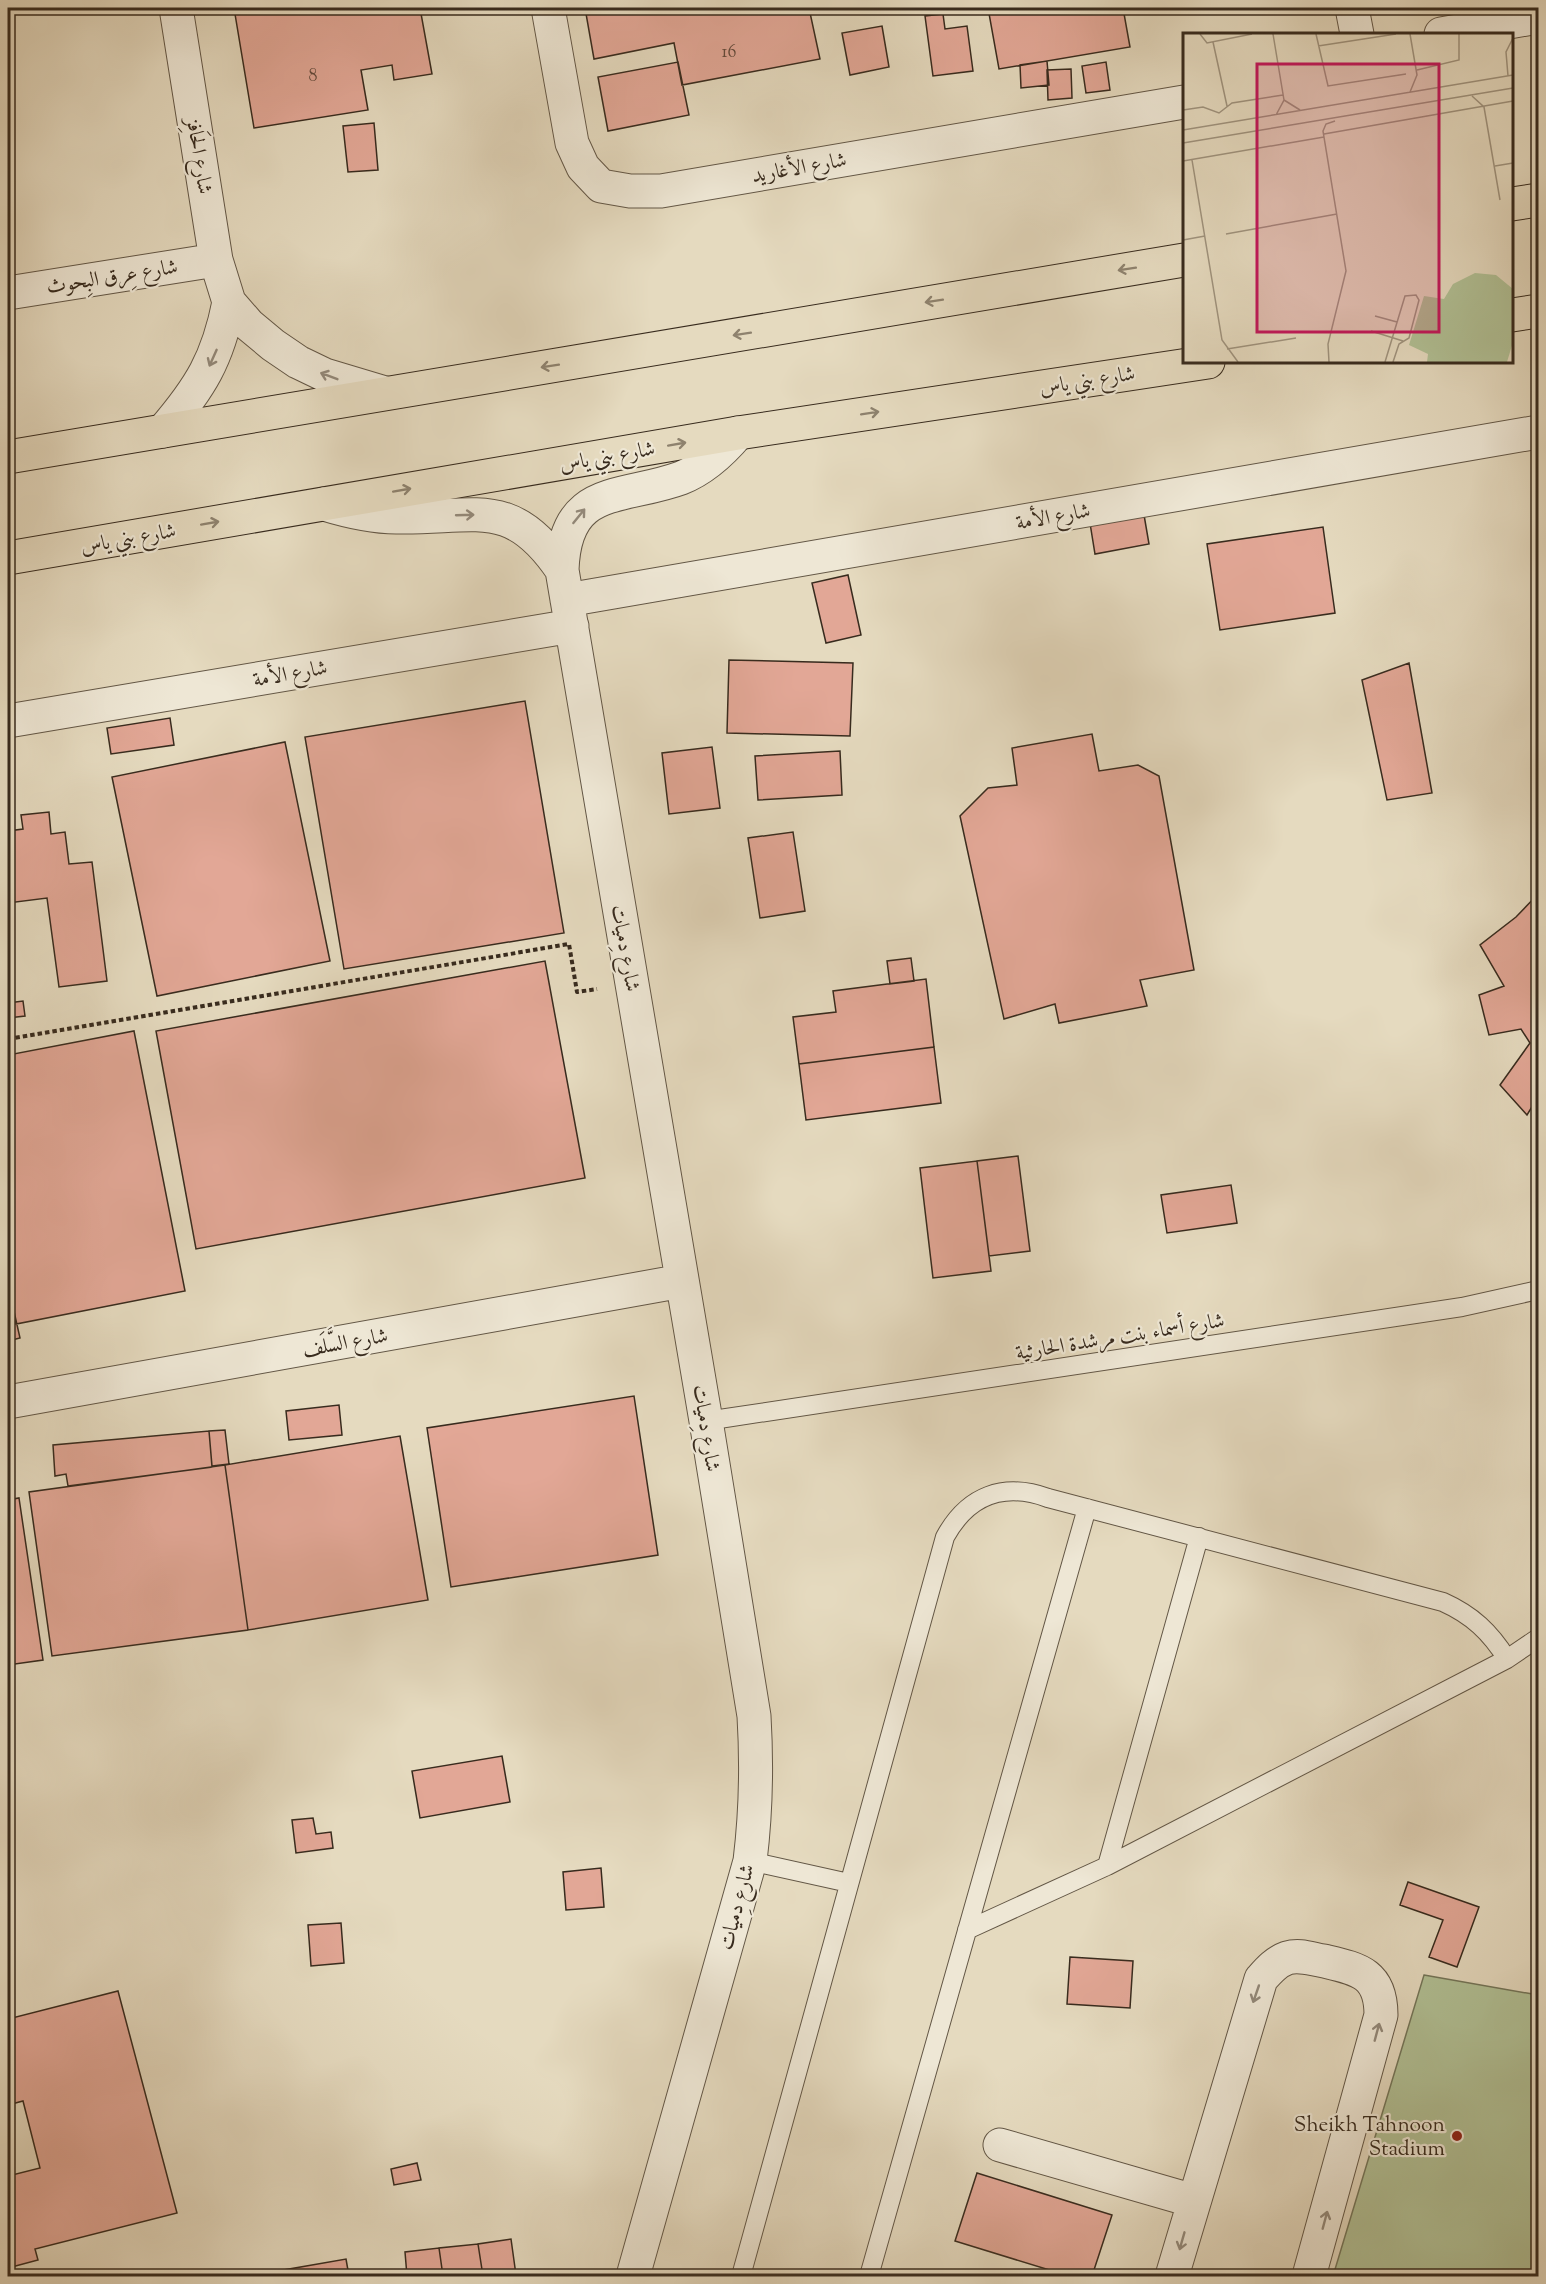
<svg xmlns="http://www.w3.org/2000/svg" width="1546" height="2284" viewBox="0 0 1546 2284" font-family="'Sorts Mill Goudy',Amiri,serif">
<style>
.green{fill:#b1c095;stroke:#74765a;stroke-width:1.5}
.building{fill:#e2a796;stroke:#382b1e;stroke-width:1.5}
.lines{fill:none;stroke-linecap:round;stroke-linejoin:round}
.service-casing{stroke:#635746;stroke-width:20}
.minor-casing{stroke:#635746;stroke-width:35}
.primary-casing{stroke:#382b1e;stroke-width:35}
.path{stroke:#382b1e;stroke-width:4;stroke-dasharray:4.5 3;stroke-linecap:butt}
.service{stroke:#eee7d5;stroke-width:18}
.minor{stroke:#eee7d5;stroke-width:33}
.primary{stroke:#e5dabf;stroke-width:33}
.oneway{stroke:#8e826e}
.oneway2{stroke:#93897a}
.poi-dot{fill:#8f2418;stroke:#eee7d5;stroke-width:2}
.labels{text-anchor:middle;stroke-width:4.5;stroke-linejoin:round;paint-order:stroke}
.number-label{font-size:18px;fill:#624a3c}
.street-label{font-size:21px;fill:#382b1e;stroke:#eee7d5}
.poi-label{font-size:21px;fill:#382b1e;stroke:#eee7d5;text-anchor:end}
.inset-road{fill:none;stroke:#a0947f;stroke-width:1.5}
.view{fill:#c2185b;fill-opacity:0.15;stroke:#c2185b;stroke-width:3}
.inset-edge{fill:none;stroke:#382b1e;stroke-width:3}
</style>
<rect width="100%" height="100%" fill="#e5dabf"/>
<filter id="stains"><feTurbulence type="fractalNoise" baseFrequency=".00333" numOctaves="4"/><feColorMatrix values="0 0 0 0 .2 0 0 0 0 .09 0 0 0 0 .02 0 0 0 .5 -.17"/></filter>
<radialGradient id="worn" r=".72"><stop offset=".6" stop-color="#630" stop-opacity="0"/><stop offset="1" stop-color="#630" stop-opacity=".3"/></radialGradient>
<path class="green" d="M1424 1975 1538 1995V2276H1333Z"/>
<path class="building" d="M234 8H420L432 74 394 80 392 65 361 70 368 110 254 128Z
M585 8H809L820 59 682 85 674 43 594 59Z
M988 8H1123L1130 47 999 69Z
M943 14 945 29 967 26 973 71 933 76 925 16Z
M882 26 889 67 850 75 842 33Z
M1047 61 1049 85 1021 88 1020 65Z
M678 62 689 115 608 131 598 77Z
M1106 62 1110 90 1086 93 1082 66Z
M1071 69 1072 98 1048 100 1047 70Z
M374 123 378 170 348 172 343 126Z
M1143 509 1149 544 1095 554 1089 517Z
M1323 527 1335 613 1220 630 1207 544Z
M848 575 861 635 826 643 812 583Z
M729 660 853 663 850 736 727 733Z
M1409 663 1432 793 1387 800 1362 680Z
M525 701 564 933 344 969 305 737Z
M170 718 174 745 111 754 107 728Z
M1092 734 1099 771 1138 765 1159 776 1194 970 1140 980 1147 1006 1059 1023 1055 1004 1004 1019 960 816 988 788 1017 785 1012 748Z
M285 742 330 961 157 996 112 777Z
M712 747 720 808 669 814 662 753Z
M840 751 842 795 758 800 755 756Z
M49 812 51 834 65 832 69 864 92 862 107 981 59 987 47 898 8 903V869L9 868 8 831 23 829 21 815Z
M793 832 805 911 760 918 748 838Z
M1538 894V1097L1527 1115 1500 1085 1530 1043 1521 1029 1489 1035 1479 995 1504 986 1480 945 1516 917Z
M911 958 914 981 890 984 887 961Z
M545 961 585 1178 196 1249 156 1031Z
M926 979 934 1047 799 1064 793 1017 836 1012 833 991Z
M23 1001 25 1016 8 1018V1003Z
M134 1031 185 1291 16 1324 8 1280V1055Z
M934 1047 941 1103 806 1120 799 1064Z
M1018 1156 1030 1251 989 1256 977 1161Z
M977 1161 991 1271 933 1278 920 1168Z
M1231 1185 1237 1223 1167 1233 1161 1195Z
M13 1307 20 1338 8 1341V1308Z
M634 1396 658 1555 451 1587 427 1428Z
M339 1405 342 1435 289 1440 286 1411Z
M225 1430 229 1464 212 1466 209 1431Z
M209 1431 212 1467 68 1486 66 1474 55 1476 53 1445Z
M400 1436 428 1600 248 1630 225 1465Z
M225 1465 248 1630 52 1656 29 1492Z
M19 1498 43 1660 8 1665V1500Z
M502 1756 510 1802 420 1818 412 1771Z
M313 1818 316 1834 331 1832 333 1848 296 1853 292 1820Z
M601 1868 604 1907 566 1910 563 1872Z
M1408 1882 1479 1907 1457 1967 1429 1957 1443 1920 1400 1905Z
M341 1923 344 1963 311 1966 308 1925Z
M1070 1957 1133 1961 1130 2008 1067 2004Z
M118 1991 177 2213 35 2249 38 2260 8 2268V2176L40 2168 23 2101 8 2105V2019Z
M417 2163 421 2180 394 2185 391 2169Z
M977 2173 1112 2215 1092 2276H1069L955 2241Z
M511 2239 516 2275 483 2276 478 2244Z
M478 2244 483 2276H443L439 2248Z
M439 2248 443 2276H407L405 2252Z
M346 2259 349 2276H249Z"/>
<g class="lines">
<defs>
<path id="service" d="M706 1421 1462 1307 1538 1290
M750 1861 849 1883
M1107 1866 1199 1537
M967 1930 1107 1866 1507 1659 1538 1638
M741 2276 945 1537C968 1495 1004 1482 1048 1498L1443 1602C1472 1615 1490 1632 1507 1659
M869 2276 1087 1508"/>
<path id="minor" d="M176 8 216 260 229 302 249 325 273 345 298 362 325 375 385 393
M548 8 572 143 583 167 601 186 630 191H661L1184 102
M1352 8 1357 34
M1441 34 1538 17
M8 293 216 260
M163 431C200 388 218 359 229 302
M324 504C347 511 372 517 396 517 474 519 511 494 562 570
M567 600 1538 432
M8 721 572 626
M8 1402 682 1281
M1000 2145 1194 2201
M633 2276 750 1861C756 1812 757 1766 754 1716L706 1421 562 570C565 484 621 500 681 478 704 469 722 452 738 433
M1172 2276 1261 1979C1269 1970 1276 1962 1287 1958 1300 1954 1311 1959 1324 1961 1358 1969 1381 1973 1381 2015L1309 2276"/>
<path id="primary" d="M1512 204 1538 200
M1512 315 1538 311
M8 457 1184 260
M8 558 738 433 1208 362"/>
</defs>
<use href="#service" class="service-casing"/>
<use href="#minor" class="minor-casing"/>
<use href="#primary" class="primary-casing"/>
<path class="path" d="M8 1039 569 944 577 992 597 989"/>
<use href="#service" class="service"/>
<use href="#minor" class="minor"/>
<use href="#primary" class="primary"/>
</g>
<defs><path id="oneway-shaft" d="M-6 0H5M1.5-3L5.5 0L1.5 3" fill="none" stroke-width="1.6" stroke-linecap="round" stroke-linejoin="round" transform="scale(1.5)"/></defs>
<g class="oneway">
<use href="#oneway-shaft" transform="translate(1127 269) rotate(171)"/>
<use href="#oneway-shaft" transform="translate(934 301) rotate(171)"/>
<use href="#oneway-shaft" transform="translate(742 334) rotate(171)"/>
<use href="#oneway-shaft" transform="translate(550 366) rotate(171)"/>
<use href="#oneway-shaft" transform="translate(870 413) rotate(-9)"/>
<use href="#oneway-shaft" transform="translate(677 444) rotate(-10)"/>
<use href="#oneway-shaft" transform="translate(402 490) rotate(-10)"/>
<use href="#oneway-shaft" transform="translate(210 523) rotate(-10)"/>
</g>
<g class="oneway2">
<use href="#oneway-shaft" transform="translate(213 358) rotate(114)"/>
<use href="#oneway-shaft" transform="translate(329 376) rotate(-159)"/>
<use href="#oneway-shaft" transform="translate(465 515) rotate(-2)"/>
<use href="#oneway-shaft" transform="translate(579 516) rotate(-51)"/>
<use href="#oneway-shaft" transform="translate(1256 1994) rotate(109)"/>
<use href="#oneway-shaft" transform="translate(1377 2032) rotate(-75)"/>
<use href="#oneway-shaft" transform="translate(1325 2220) rotate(-75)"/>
<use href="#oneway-shaft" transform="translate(1182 2241) rotate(106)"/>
</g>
<circle class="poi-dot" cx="1457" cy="2136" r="6"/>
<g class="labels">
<g class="number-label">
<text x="729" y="57">16</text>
<text x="313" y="81">8</text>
</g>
<g class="street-label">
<text transform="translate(200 156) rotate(81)" y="7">شارع الحَافِز</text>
<text transform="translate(799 167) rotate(-10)" y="7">شارع الأغاريد</text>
<text transform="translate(112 276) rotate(-9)" y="7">شارع عِرق البِحوث</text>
<text transform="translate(1087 380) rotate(-9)" y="7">شارع بني ياس</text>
<text transform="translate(607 456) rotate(-10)" y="7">شارع بني ياس</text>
<text transform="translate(1053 516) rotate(-10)" y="7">شارع الأمة</text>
<text transform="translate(128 538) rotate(-10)" y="7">شارع بني ياس</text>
<text transform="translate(290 673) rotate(-10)" y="7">شارع الأمة</text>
<text transform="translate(626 948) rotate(80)" y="7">شارع دِميات</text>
<text transform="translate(1120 1336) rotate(-9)" y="7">شارع أسماء بنت مرشدة الحارثية</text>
<text transform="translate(345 1342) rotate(-10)" y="7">شارع السَّلَف</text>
<text transform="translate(707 1428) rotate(81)" y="7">شارع دِميات</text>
<text transform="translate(736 1907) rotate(-75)" y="7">شارع دِميات</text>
</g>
<g class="poi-label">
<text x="1445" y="2131">Sheikh Tahnoon<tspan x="1445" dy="24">Stadium</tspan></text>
</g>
</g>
<g transform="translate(1183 33)">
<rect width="330" height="330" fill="#e5dabf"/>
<path d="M292 240 313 242 330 256V309L324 329H244L245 321 226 312 241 263 261 266 270 251Z" fill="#b1c095"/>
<path class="inset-road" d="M17 1 24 10 69 1M90 1 101 67 93 82M133 1 145 53 223 41M30 9 44 73M135 13 213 1M234 37 276 27V1M325 43 323 19 330 5M227 59 234 42 227 1M289 63 301 74 317 167M101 67 117 77M0 77 20 74 36 80 49 70 100 62M0 97 330 42M141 101 330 68M0 110 330 55M9 127 39 307 55 329M0 128 141 104M312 133 330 130M43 201 154 181M0 207 22 203M192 283 214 289M188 298 220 308M44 316 113 305M146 329 145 311 163 238 140 98 143 91 152 88M202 329 222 263 233 262 236 267 226 305 216 311 210 329"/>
<path class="view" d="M74 31H256V299H74Z"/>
<rect width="330" height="330" class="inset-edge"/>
</g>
<rect width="1546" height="2284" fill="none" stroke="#e5dabf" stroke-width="30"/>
<rect x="9" y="9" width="1528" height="2266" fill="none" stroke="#382b1e" stroke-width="3"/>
<rect x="15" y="15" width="1516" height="2254" fill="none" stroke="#382b1e" stroke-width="1.5"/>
<rect width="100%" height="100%" filter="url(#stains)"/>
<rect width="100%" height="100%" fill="url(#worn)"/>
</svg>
